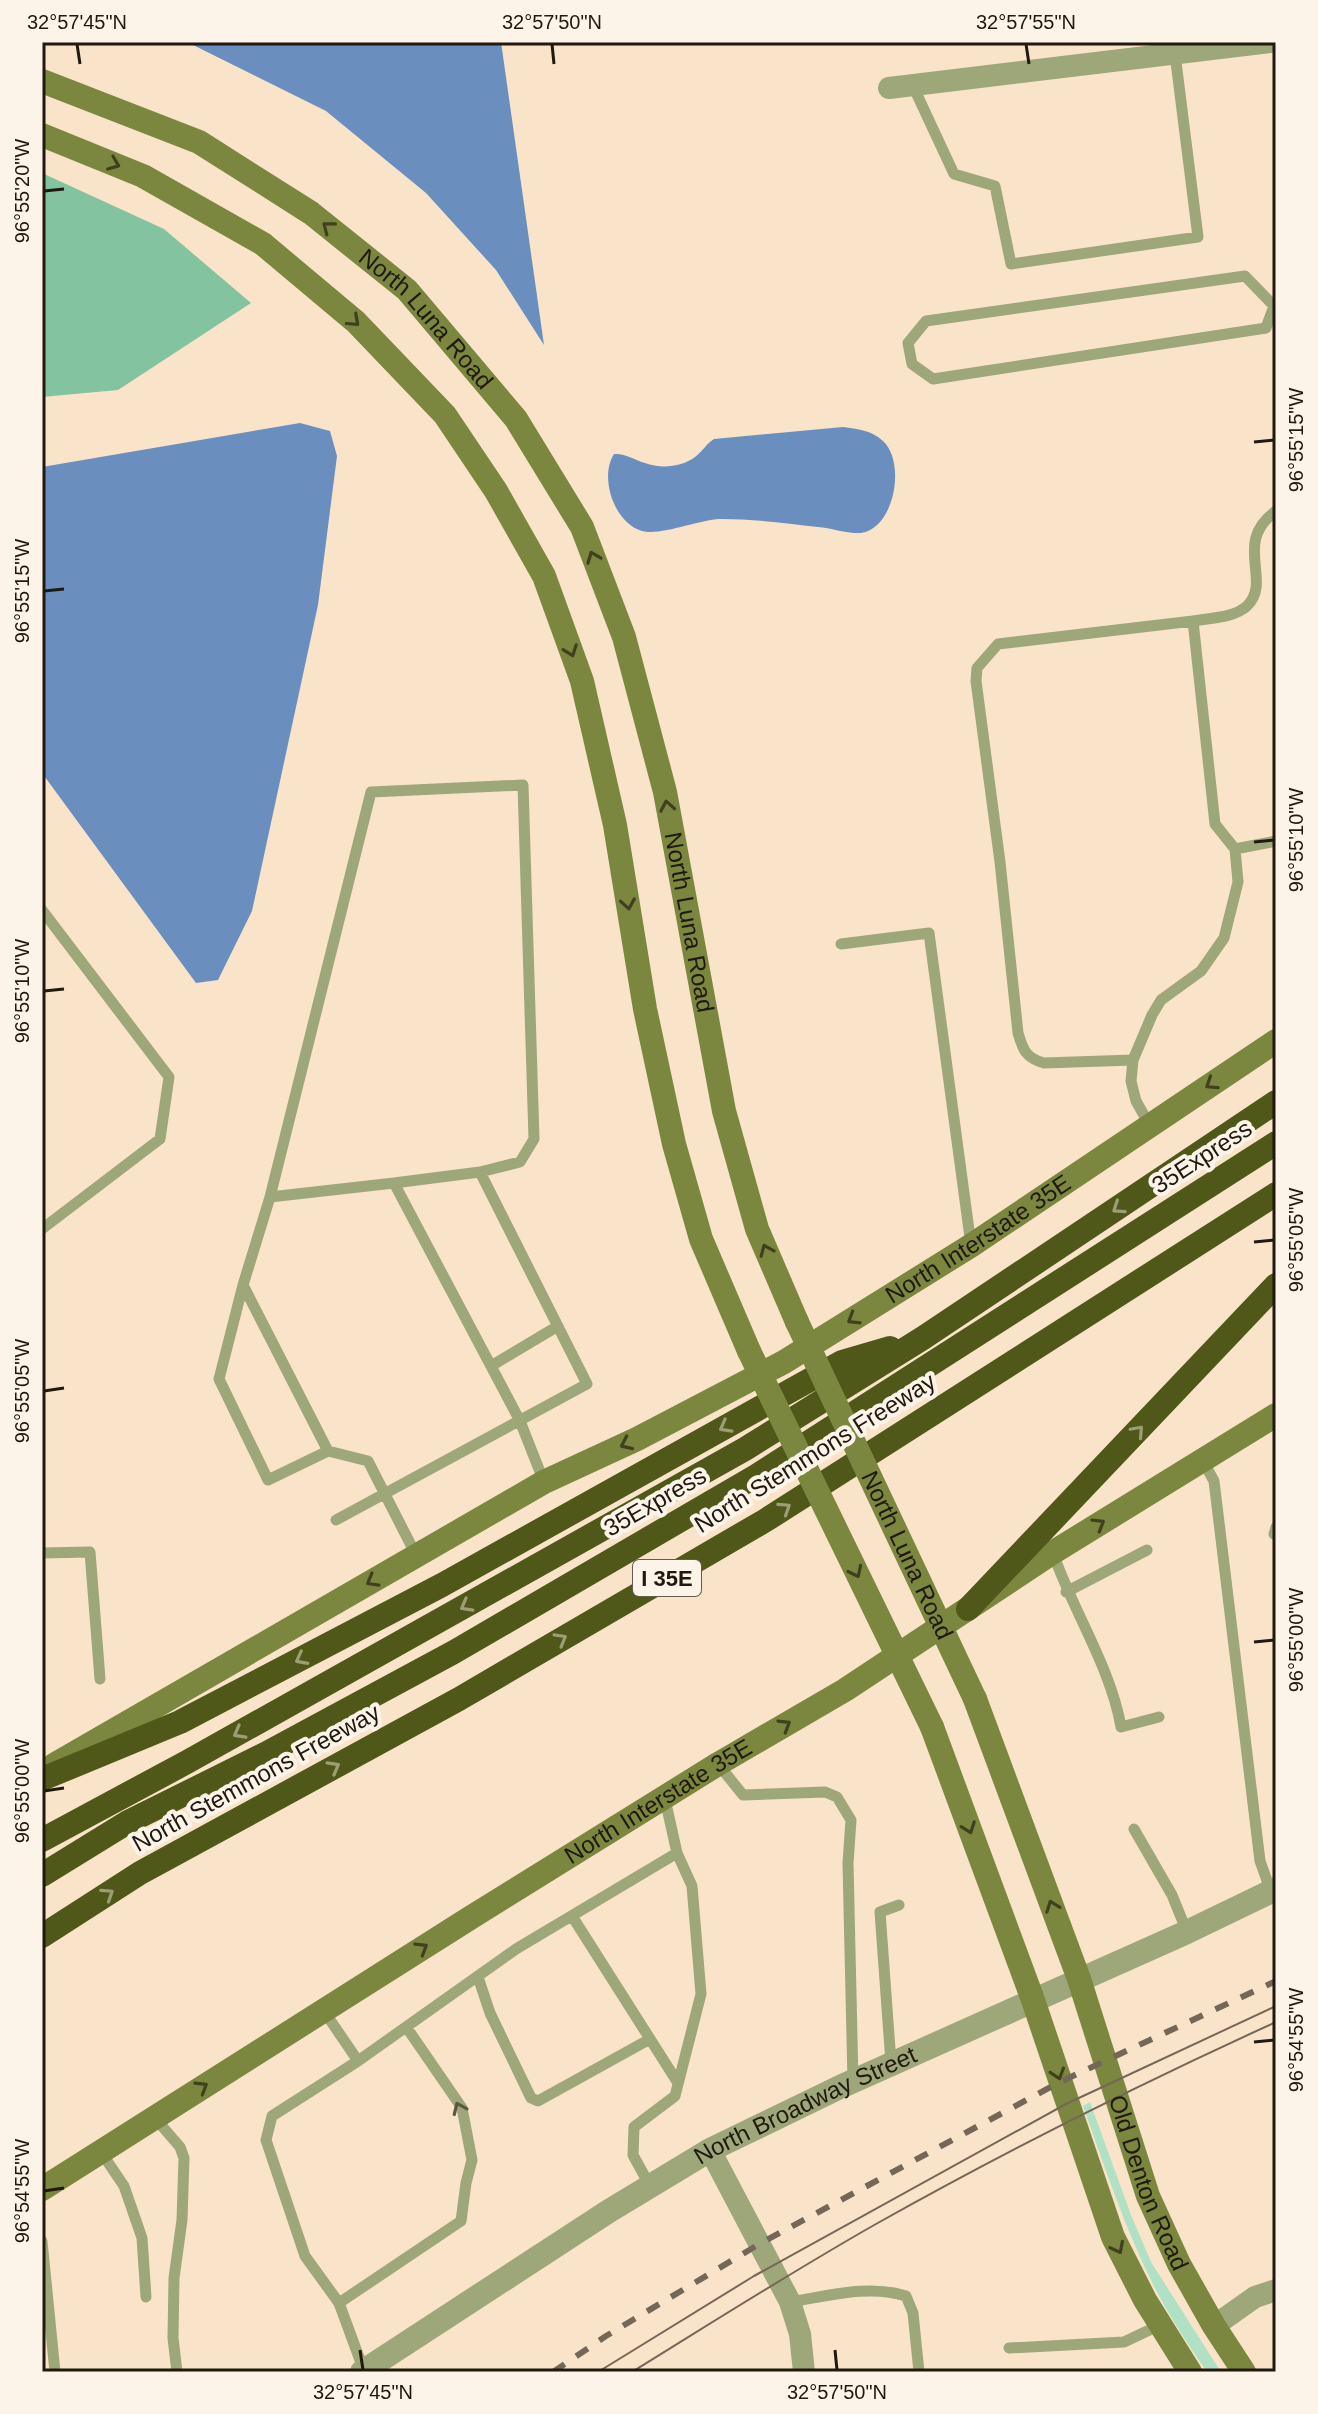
<svg xmlns="http://www.w3.org/2000/svg" width="1318" height="2414" viewBox="0 0 1318 2414" font-family="Arial,sans-serif">
<style>
.green{fill:#b1e1c5}
.forest{fill:#83c39f}
.water{fill:#6a8fbf}
.lines{fill:none;stroke-linecap:round;stroke-linejoin:round}
.service{stroke:#9ea779;stroke-width:11}
.minor{stroke:#9ea779;stroke-width:22}
.tertiary{stroke:#9ea779;stroke-width:24}
.secondary{stroke:#7b873e;stroke-width:24}
.motorway{stroke:#4f5818;stroke-width:24}
.tram{stroke:#746757;stroke-width:2}
.rail{stroke:#746757;stroke-width:6;stroke-dasharray:14 14;stroke-linecap:butt}
.secondary-bridge{stroke:#7b873e;stroke-width:24}
.oneway{stroke:#40401f}
.oneway2{stroke:#9d9e76}
.oneway3{stroke:#59593f}
.ticks{fill:none;stroke:#20190f;stroke-width:3}
.labels{text-anchor:middle;stroke-width:8;stroke-linejoin:round;paint-order:stroke}
.shield{fill:#fdf4e9;stroke:#625b50;stroke-width:2}
.shield-label{font-size:22px;font-weight:bold;fill:#20190f}
.street-label{font-size:24px;fill:#20190f;stroke:#fdf4e9}
.neatline{fill:none;stroke:#20190f;stroke-width:3}
.ticks-label{font-size:20px;text-anchor:middle;fill:#20190f}
</style>
<rect width="100%" height="100%" fill="#fae4c9"/>
<path class="green" d="M1090 2102 1131 2215 1151 2262 1221 2372H1207C1192 2350 1177 2328 1164 2305 1129 2242 1107 2173 1083 2106Z"/>
<path class="forest" d="M42 173 164 229 251 303 118 390 42 397Z"/>
<path class="water" d="M187 42H501L544 345 496 270 426 193 326 111Z
M300 423 330 431 337 456 318 605 252 911 218 980 196 983 42 773V467Z
M843 427C858 429 871 430 883 441 906 462 895 528 861 533 848 534 831 528 818 527 785 523 753 519 720 519 697 520 661 536 642 531 614 523 599 477 614 454 625 453 635 460 645 463 661 469 682 467 695 457 703 451 706 444 714 439Z"/>
<g class="lines">
<path class="service" d="M913 86 954 174 995 186 1011 264 1198 237 1175 54
M1245 276 1274 306 1266 328 933 379 912 364 908 343 926 321Z
M1235 849 1215 824 1193 621C1209 618 1234 618 1247 606 1273 581 1232 542 1276 511
M42 910 169 1077 160 1139 42 1229
M841 944 929 933 971 1245
M1133 1060 1044 1063C1026 1058 1023 1050 1018 1033L1000 862 976 681 977 668 998 644 1193 621
M1149 1124 1136 1101 1131 1081 1133 1060 1152 1015 1161 1000 1201 971 1224 938 1238 882 1235 849 1276 841
M270 1197 371 792 523 785 534 1139 520 1162 480 1172
M243 1285 219 1379 268 1480 328 1451
M491 1366 558 1326
M1203 1461 1214 1481 1260 1861 1271 1892
M336 1520 587 1384 480 1172 394 1183
M1274 1534 1276 1527
M42 1553 90 1552 100 1679
M1053 1553C1073 1611 1111 1668 1121 1727L1159 1717
M416 1555 368 1461 328 1451 243 1285 270 1197 394 1183 520 1421 544 1482
M1066 1592 1147 1550
M718 1764 743 1795 825 1792 837 1797 851 1820 848 1863 853 2081
M1134 1829 1172 1895 1187 1932
M572 1916 678 2083
M478 1977 490 2013 531 2098 538 2101 650 2039
M324 2011 358 2061 272 2116 266 2140 305 2256 339 2303 364 2371
M358 2061 516 1949 677 1853 665 1799
M891 2063 880 1912 899 1905
M155 2118 180 2147 184 2158 182 2220 174 2278 173 2338 177 2372
M101 2152 124 2186 142 2238 146 2297
M650 2186 633 2155 634 2127 675 2096 701 1994 692 1886 677 1853
M42 2241 55 2372
M790 2302C828 2296 869 2284 906 2296L913 2313 919 2372
M339 2303 461 2221 466 2183 472 2160 462 2108 407 2028
M1009 2348 1124 2342 1160 2325"/>
<path class="minor" d="M889 88 1270 42
M710 2150 790 2302 800 2334 804 2372
M1214 2326 1255 2297 1276 2290"/>
<path class="tertiary" id="s1" d="M362 2372 609 2211 710 2150 840 2087 1187 1932 1276 1889"/>
<g class="secondary">
<path id="s2" d="M42 81 199 142 311 213 407 290 516 419 582 527 624 637 665 792 724 1111 757 1229 797 1322"/>
<path d="M42 135 143 176 263 244 356 322 445 415 496 491 544 576 582 681 615 825 645 1009 674 1144 701 1239 749 1351"/>
<path id="s3" d="M975 1699 1079 1979 1148 2196 1179 2264 1214 2326 1244 2372"/>
<path d="M932 1727 1033 2000 1113 2237 1145 2300 1190 2372"/>
<path id="s4" d="M54 1765 544 1482 637 1439 784 1362 972 1245 1276 1041"/>
<path id="s5" d="M42 2189 470 1918 718 1764 845 1690 1052 1553 1276 1415"/>
</g>
<path class="motorway" d="M968 1609 1276 1285
M42 1779 180 1722 442 1585 842 1362 890 1348
M42 1840 187 1762 745 1449 923 1338 1276 1102
M42 1875 128 1822 265 1754 454 1652 756 1476 1276 1143
M42 1936 140 1873 459 1699 766 1520 1276 1194"/>
<path class="tram" d="M598 2372 754 2276 1066 2104 1276 2006
M632 2372C713 2322 793 2271 876 2224 1006 2151 1140 2084 1276 2022"/>
<path class="rail" d="M553 2372 606 2336 761 2243 1060 2082 1276 1981"/>
<g class="secondary-bridge">
<path id="s6" d="M797 1322 975 1699"/>
<path d="M749 1351 932 1727"/>
</g>
</g>
<defs><path id="oneway-chevron" d="M-2-3.5L2.5 0L-2 3.5" fill="none" stroke-width="1.6" stroke-linecap="round" stroke-linejoin="round" transform="scale(2)"/></defs>
<g class="oneway">
<use href="#oneway-chevron" transform="translate(114 164) rotate(22)"/>
<use href="#oneway-chevron" transform="translate(328 227) rotate(-142)"/>
<use href="#oneway-chevron" transform="translate(354 321) rotate(42)"/>
<use href="#oneway-chevron" transform="translate(593 557) rotate(-111)"/>
<use href="#oneway-chevron" transform="translate(571 651) rotate(70)"/>
<use href="#oneway-chevron" transform="translate(667 806) rotate(-100)"/>
<use href="#oneway-chevron" transform="translate(628 904) rotate(81)"/>
<use href="#oneway-chevron" transform="translate(1211 1084) rotate(147)"/>
<use href="#oneway-chevron" transform="translate(766 1250) rotate(-113)"/>
<use href="#oneway-chevron" transform="translate(853 1319) rotate(148)"/>
<use href="#oneway-chevron" transform="translate(626 1444) rotate(155)"/>
<use href="#oneway-chevron" transform="translate(1099 1524) rotate(-31)"/>
<use href="#oneway-chevron" transform="translate(856 1572) rotate(64)"/>
<use href="#oneway-chevron" transform="translate(372 1581) rotate(150)"/>
<use href="#oneway-chevron" transform="translate(785 1725) rotate(-31)"/>
<use href="#oneway-chevron" transform="translate(969 1828) rotate(70)"/>
<use href="#oneway-chevron" transform="translate(1052 1906) rotate(-110)"/>
<use href="#oneway-chevron" transform="translate(422 1948) rotate(-32)"/>
<use href="#oneway-chevron" transform="translate(1058 2074) rotate(72)"/>
<use href="#oneway-chevron" transform="translate(202 2087) rotate(-32)"/>
<use href="#oneway-chevron" transform="translate(1118 2248) rotate(63)"/>
</g>
<g class="oneway2">
<use href="#oneway-chevron" transform="translate(1118 1208) rotate(146)"/>
<use href="#oneway-chevron" transform="translate(725 1427) rotate(151)"/>
<use href="#oneway-chevron" transform="translate(1138 1431) rotate(-48)"/>
<use href="#oneway-chevron" transform="translate(785 1508) rotate(-33)"/>
<use href="#oneway-chevron" transform="translate(466 1606) rotate(151)"/>
<use href="#oneway-chevron" transform="translate(561 1639) rotate(-30)"/>
<use href="#oneway-chevron" transform="translate(301 1659) rotate(152)"/>
<use href="#oneway-chevron" transform="translate(239 1733) rotate(151)"/>
<use href="#oneway-chevron" transform="translate(334 1767) rotate(-29)"/>
<use href="#oneway-chevron" transform="translate(108 1894) rotate(-33)"/>
</g>
<use class="oneway3" href="#oneway-chevron" transform="translate(459 2108) rotate(-114)"/>
<path class="ticks" d="M77 44 80 64M552 44 554 64M1026 44 1029 64M44 191 64 189M1254 442 1274 440M44 591 64 589M1254 842 1274 840M44 991 64 989M1254 1242 1274 1240M44 1391 64 1388M1254 1642 1274 1640M44 1791 64 1788M1254 2042 1274 2040M44 2191 64 2188M360 2350 363 2370M835 2350 837 2370"/>
<g class="labels">
<rect class="shield" x="633" y="1560" width="68" height="36" rx="6"/>
<g class="shield-label">
<text x="667" y="1586">I 35E</text>
</g>
<g class="street-label">
<text dy="8" stroke="none"><textPath href="#s2" startOffset="458">North Luna Road</textPath></text>
<text dy="8" stroke="none"><textPath href="#s2" startOffset="1130">North Luna Road</textPath></text>
<text transform="translate(1202 1157) rotate(-33)" y="8">35Express</text>
<text dy="8" stroke="none"><textPath href="#s4" startOffset="1064">North Interstate 35E</textPath></text>
<text transform="translate(815 1453) rotate(-32)" y="8">North Stemmons Freeway</text>
<text transform="translate(655 1502) rotate(-30)" y="8">35Express</text>
<text dy="8" stroke="none"><textPath href="#s6" startOffset="258">North Luna Road</textPath></text>
<text transform="translate(256 1778) rotate(-29)" y="8">North Stemmons Freeway</text>
<text dy="8" stroke="none"><textPath href="#s5" startOffset="728">North Interstate 35E</textPath></text>
<text dy="8" stroke="none"><textPath href="#s1" startOffset="518">North Broadway Street</textPath></text>
<text dy="8" stroke="none"><textPath href="#s3" startOffset="514">Old Denton Road</textPath></text>
</g>
</g>
<rect width="1318" height="2414" fill="none" stroke="#fdf4e9" stroke-width="88"/>
<rect x="44" y="44" width="1230" height="2326" class="neatline"/>
<g class="ticks-label">
<text x="77" y="29">32°57'45"N</text>
<text x="552" y="29">32°57'50"N</text>
<text x="1026" y="29">32°57'55"N</text>
<text transform="translate(22 191) rotate(-90)" y="7">96°55'20"W</text>
<text transform="translate(1296 440) rotate(-90)" y="7">96°55'15"W</text>
<text transform="translate(22 591) rotate(-90)" y="7">96°55'15"W</text>
<text transform="translate(1296 840) rotate(-90)" y="7">96°55'10"W</text>
<text transform="translate(22 991) rotate(-90)" y="7">96°55'10"W</text>
<text transform="translate(1296 1240) rotate(-90)" y="7">96°55'05"W</text>
<text transform="translate(22 1391) rotate(-90)" y="7">96°55'05"W</text>
<text transform="translate(1296 1640) rotate(-90)" y="7">96°55'00"W</text>
<text transform="translate(22 1791) rotate(-90)" y="7">96°55'00"W</text>
<text transform="translate(1296 2040) rotate(-90)" y="7">96°54'55"W</text>
<text transform="translate(22 2191) rotate(-90)" y="7">96°54'55"W</text>
<text x="363" y="2399">32°57'45"N</text>
<text x="837" y="2399">32°57'50"N</text>
</g>
</svg>
